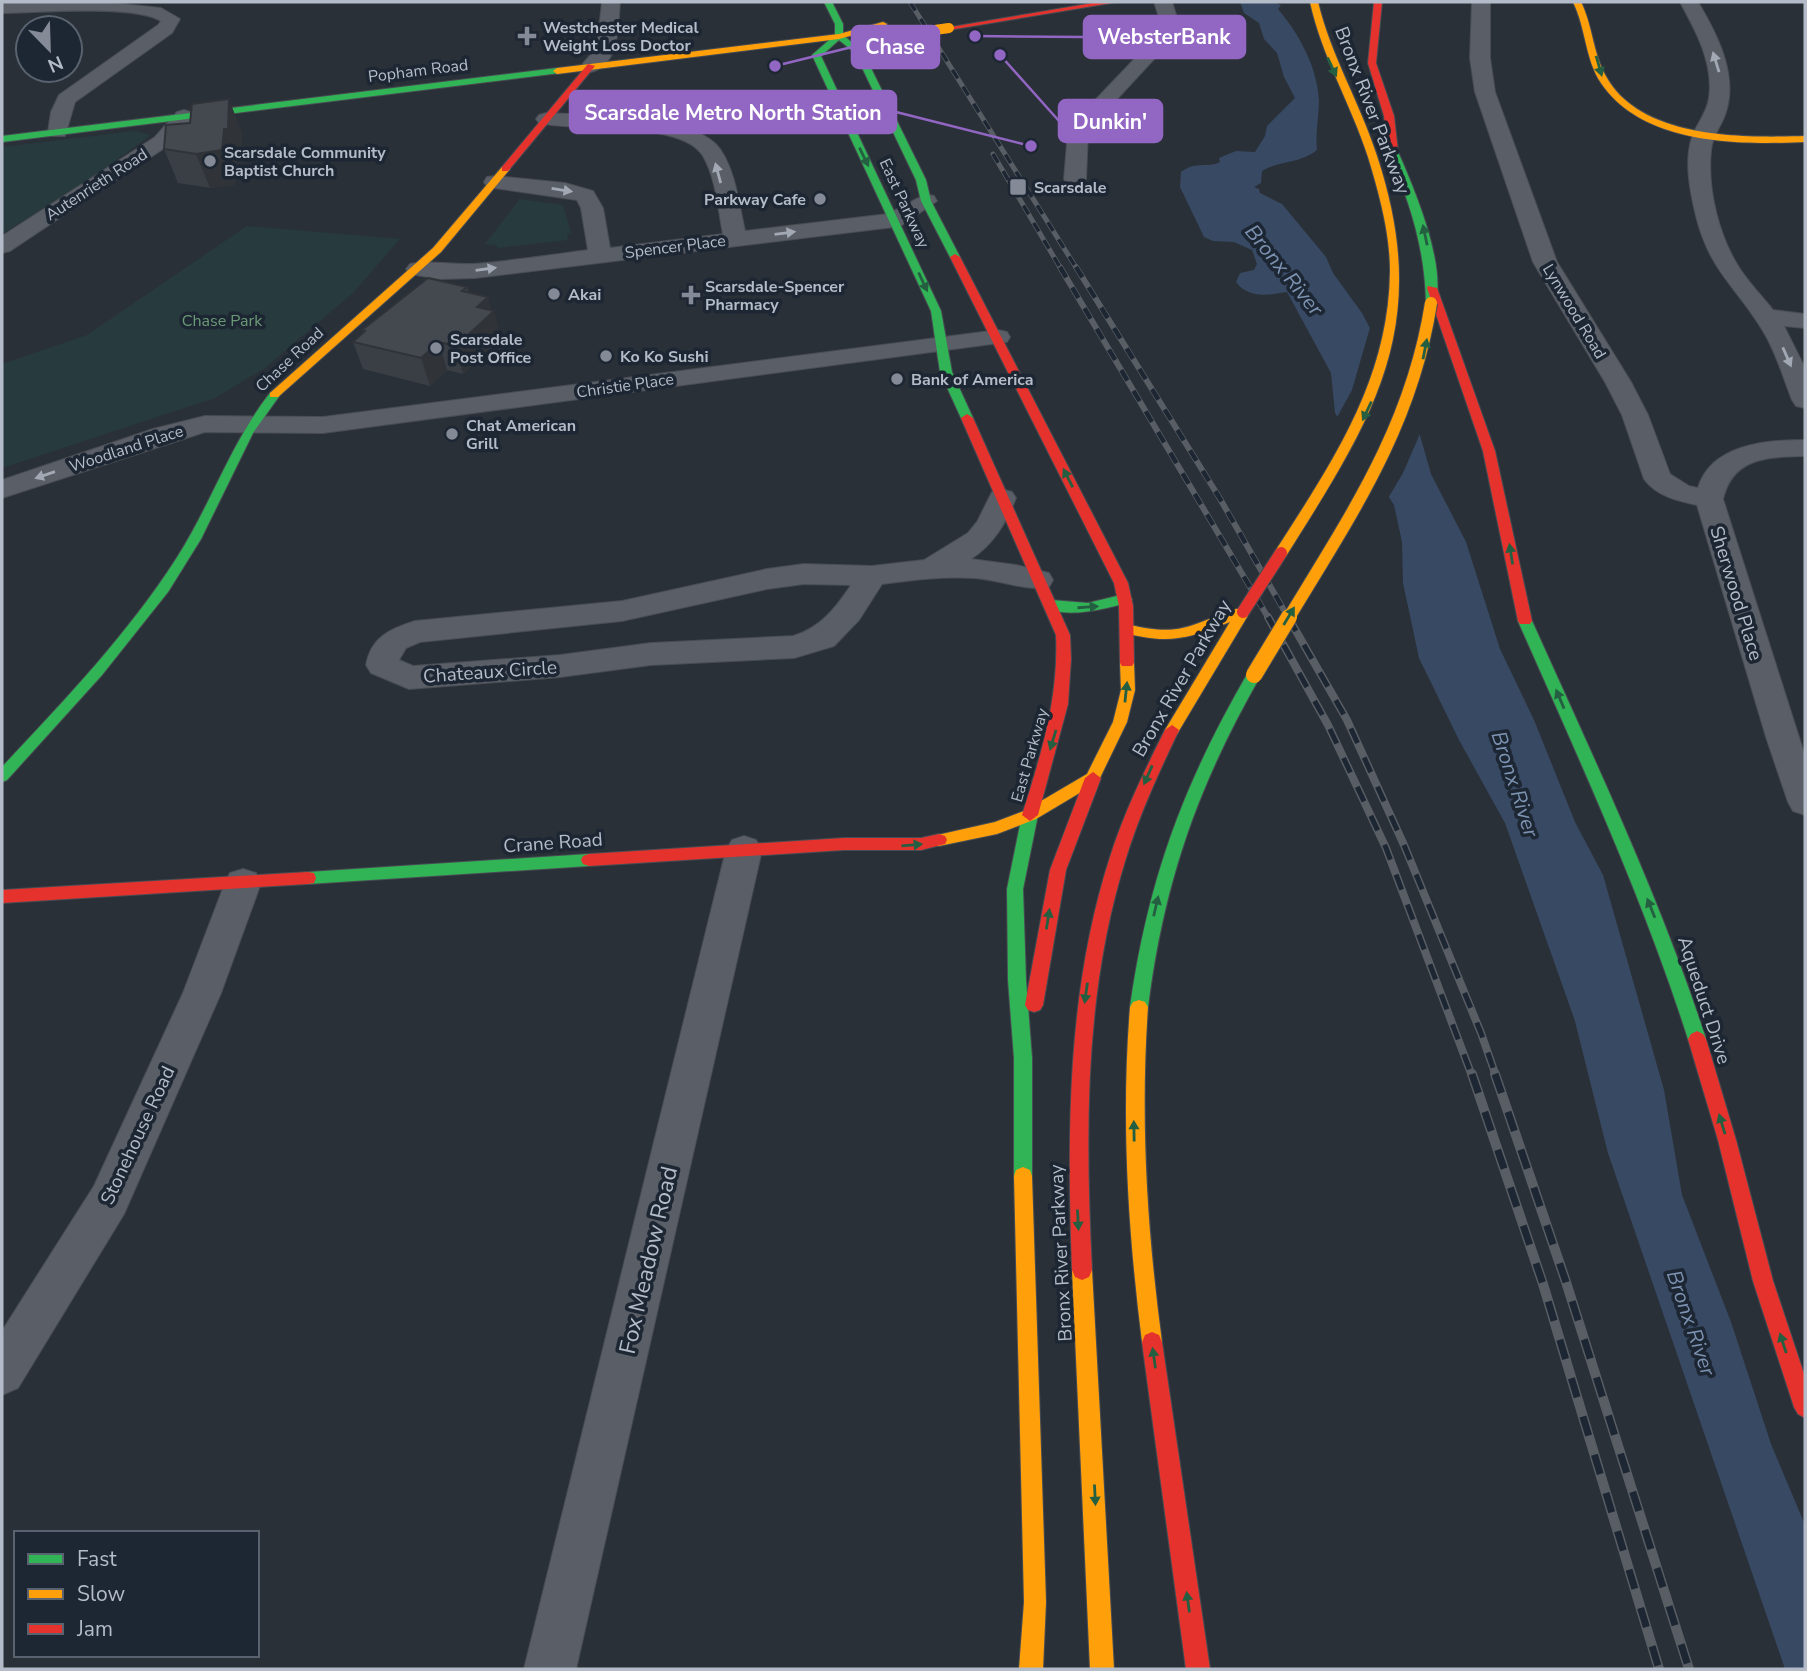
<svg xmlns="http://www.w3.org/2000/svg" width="1807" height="1671" viewBox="0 0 1807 1671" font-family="'Nunito Sans',sans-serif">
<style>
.green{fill:#273a3e}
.water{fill:#384963}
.pier{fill:#2a3038}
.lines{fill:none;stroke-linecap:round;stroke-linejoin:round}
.street-casing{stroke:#484c53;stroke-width:2}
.fast-casing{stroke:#484c53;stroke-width:2}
.slow-casing{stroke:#484c53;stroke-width:2}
.jam-casing{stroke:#484c53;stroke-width:2}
.street{fill:#5a5e66;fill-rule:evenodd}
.fast{fill:#30b455;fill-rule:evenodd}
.slow{fill:#ff9f0a;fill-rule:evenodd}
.jam{fill:#e5322d;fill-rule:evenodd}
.rail-far3-casing{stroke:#595d64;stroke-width:5}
.rail-far2-casing{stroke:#595d64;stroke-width:6}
.rail-far1-casing{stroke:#595d64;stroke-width:8}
.rail-casing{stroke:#595d64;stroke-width:10}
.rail-far3{stroke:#1d2633;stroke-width:3.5;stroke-dasharray:10;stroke-linecap:butt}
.rail-far2{stroke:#1d2633;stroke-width:4.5;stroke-dasharray:12;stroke-linecap:butt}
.rail-far1{stroke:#1d2633;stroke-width:5;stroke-dasharray:16;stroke-linecap:butt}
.rail{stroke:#1d2633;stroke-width:7;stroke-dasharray:20;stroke-linecap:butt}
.slow-bridge-far2-casing{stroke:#484c53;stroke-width:10;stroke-linecap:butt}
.slow-bridge-far1-casing{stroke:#484c53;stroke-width:14;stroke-linecap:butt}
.slow-bridge-casing{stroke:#484c53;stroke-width:18;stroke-linecap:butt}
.jam-bridge-casing{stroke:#484c53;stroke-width:14;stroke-linecap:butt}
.slow-bridge-far2{stroke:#ff9f0a;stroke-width:10}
.slow-bridge-far1{stroke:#ff9f0a;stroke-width:12}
.slow-bridge{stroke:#ff9f0a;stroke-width:16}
.jam-bridge{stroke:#e5322d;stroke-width:12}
.wall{fill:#3a3f45}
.shaded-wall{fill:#303338}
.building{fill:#444950;stroke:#303338;stroke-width:2}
.oneway{fill:#a2a9b5}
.oneway2{fill:#255f41}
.poi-dot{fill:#848b96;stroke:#1d2633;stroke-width:2.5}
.labels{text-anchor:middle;stroke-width:7;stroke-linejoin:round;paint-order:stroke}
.far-poi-label{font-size:16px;font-weight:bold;fill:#b4bcc9;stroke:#1d2633;text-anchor:start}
.far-street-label{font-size:16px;fill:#b4bcc9;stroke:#1d2633}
.far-park-label{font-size:16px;fill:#6b9a76;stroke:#1d2633}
.street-label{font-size:19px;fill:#b4bcc9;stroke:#1d2633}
.water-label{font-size:21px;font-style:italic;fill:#7c92b1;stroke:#1d2633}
.near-street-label{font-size:23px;fill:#b4bcc9;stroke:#1d2633}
.leader{fill:none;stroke:#9266c3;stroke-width:2.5}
.callout-dot{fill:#9266c3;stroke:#1d2633;stroke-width:2.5}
.callout{fill:#9266c3;stroke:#9266c3;stroke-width:2.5}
.callout-label{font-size:21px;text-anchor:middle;font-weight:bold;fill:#fff}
</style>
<rect width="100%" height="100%" fill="#2a3038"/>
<path class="green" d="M135 131 151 135 93 177 2 234V147Z
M520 199 563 205 571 233 567 234 568 240 498 248 496 245 485 244Z
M247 226 400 239 353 293 265 368 215 398 2 468V364L87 335Z"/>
<path class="water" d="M1240 2H1274L1281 5 1278 9C1299 34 1317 66 1319 100 1319 117 1315 133 1317 150 1300 164 1280 160 1262 171L1261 183 1254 187 1259 189 1260 193 1282 204 1326 257 1333 273 1362 313 1413 411 1431 474 1466 542 1500 649 1534 720 1575 822 1603 875 1664 1090 1682 1195 1731 1322 1771 1444 1805 1525V1669H1785L1608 1153 1575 1021 1505 823 1459 740 1419 658 1403 583 1402 542 1394 505 1335 413 1331 373 1287 292C1268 295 1249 299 1236 282L1240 273 1254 270 1257 264 1252 250 1234 242 1213 241 1204 237 1180 187 1181 172C1197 160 1206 169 1220 162L1219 158 1236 151 1255 152 1265 136 1267 126 1295 98 1284 77 1277 53 1264 39 1259 23 1244 13Z"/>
<path class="pier" d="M1371 324 1416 409 1422 429 1403 473 1387 500 1335 421 1352 390Z"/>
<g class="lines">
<defs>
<path id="street" d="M105 2 161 8 180 19 172 33 75 102 65 136H51L48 132 51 112 59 95 158 25 161 21C132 4 38 13 2 13V3Z
M602 2H620C618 25 620 65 591 72L581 66 597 47Z
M1154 2H1172L1181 30 1093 125 1088 132 1086 179 1083 184H1067L1064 179 1068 132 1079 117 1163 29Z
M1472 2H1490V58L1495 92 1557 262 1631 382 1648 415 1670 474 1689 486 1698 488C1711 444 1767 440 1805 440V456C1768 457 1733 457 1723 499L1805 756V815L1793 811 1788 802 1766 737 1697 505C1678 501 1656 496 1644 479L1622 415 1605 382 1533 262 1475 92 1470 58Z
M1680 2H1698C1717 34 1738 74 1726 112 1722 126 1712 135 1711 151 1707 189 1719 237 1740 269 1750 284 1762 296 1773 310L1805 314V328L1784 326 1805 368V408L1796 406 1792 400C1783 377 1776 352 1763 331 1736 286 1710 272 1696 216 1690 191 1684 162 1692 137 1697 123 1707 113 1709 98 1714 64 1696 31 1680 2Z
M184 110 191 112 194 116 169 145 10 251 2 253V236L155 137 177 112Z
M546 113C587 115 696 114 720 149 736 172 739 205 745 231L888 214 926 194 934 196 937 201 902 225 894 227 475 278 440 279 410 274 406 269 410 264C428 260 454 265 474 264 512 261 550 255 588 250L581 208 577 200 487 187 484 182 487 177 495 176 565 183 593 191 603 208 610 248 723 234C718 209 716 178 703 156 682 120 576 132 539 123L536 119 539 115Z
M998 330 1007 332 1010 337 1007 342 323 433 205 432 2 498V480L153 429 205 416 323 417Z
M1002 489 1012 492 1016 498C1006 523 994 544 971 559L1016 565 1049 573 1053 580 1049 587C1028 592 996 579 974 578 943 576 912 580 882 584L859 620 834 646 794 658 651 665 560 677 409 689 371 673 366 665C371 637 390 629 415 621L622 601 767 569 804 564 872 566 924 560 968 533 977 522 992 492ZM804 584 851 585C835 609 820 628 793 636L651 643 560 655 413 666 399 660 406 648 420 642 622 621 767 589Z
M744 836 756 840 762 850 576 1669H524L726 850 732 840Z
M243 869 256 873 261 883 221 993 124 1214 18 1388 2 1395V1331L94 1186 183 993 225 883 230 873Z"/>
<path id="fast" d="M824 2H832L843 24V35L863 52 926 180 931 201 960 257 955 260 950 257 921 201 916 180 855 53 839 40 821 56 941 311 952 372 973 418 971 421H963L961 418 940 372 931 311 812 55 835 35V24Z
M557 68 561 71 560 73 2 142V136Z
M1390 150 1398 152C1414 188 1447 266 1435 305L1426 303C1425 249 1410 201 1388 152Z
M274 391 280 395 253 433 201 539 168 592 102 675 7 780 2 782V767C64 701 127 635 176 559 211 505 230 444 270 393Z
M1125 594 1132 599 1130 602C1109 608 1061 621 1044 605L1051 600 1088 603Z
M1525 616 1532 621C1594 759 1659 895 1706 1039L1703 1044 1697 1047 1691 1044 1688 1039C1642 895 1579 759 1518 621Z
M1254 670 1261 675C1198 785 1164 881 1148 1007L1145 1012 1139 1014 1133 1012 1130 1007C1148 879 1184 783 1249 671Z
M1030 809 1038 815 1023 889 1026 980 1032 1058V1176L1030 1182 1023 1185 1016 1182 1014 1176V1058L1008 980 1007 889 1022 815Z
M589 854 595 856 597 860 595 864 589 866 308 884 302 883 300 878 302 873 308 872Z"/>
<path id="slow" d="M1310 2H1318C1331 56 1360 103 1377 156 1433 326 1375 415 1286 556L1281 557 1274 553C1331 464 1389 381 1390 271 1390 233 1379 193 1368 157 1351 104 1322 57 1310 2Z
M1573 2H1581C1593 26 1593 55 1607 78 1642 139 1744 138 1805 136V142C1739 145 1643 145 1601 83 1585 59 1586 28 1573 2Z
M883 22 887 24 886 26 839 39 557 74 553 71 557 68 839 34Z
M502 167 510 169 441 252 278 397H270V393L433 248Z
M1243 607 1250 612 1177 734H1167L1165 730 1230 622C1188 639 1167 645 1122 632L1120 629 1127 624C1185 639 1192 622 1243 607Z
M1127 658 1134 663 1135 690 1127 722 1098 782 1036 819 997 834 939 846 933 844 931 840 933 836 995 822 1024 811 1087 774 1113 722 1121 690 1120 663Z
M1139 1000 1145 1002 1148 1007C1140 1120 1147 1230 1162 1342L1159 1349 1152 1352 1145 1349 1142 1342C1128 1230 1121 1120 1130 1007L1133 1002Z
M1023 1167 1030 1170 1032 1176 1046 1602 1043 1669H1019L1024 1602 1014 1176 1016 1170Z
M1082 1260 1089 1263 1092 1270 1114 1669H1090L1072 1270 1075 1263Z"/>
<path id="jam" d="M1099 2H1117L949 30 945 28Z
M1374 2H1382L1376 63 1394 116 1398 151 1393 154 1388 151 1384 116 1368 63Z
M588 64 595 66 508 171H502V167Z
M955 254 960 257 1128 583 1133 606 1134 663 1132 666H1122L1120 663 1119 606 1114 583 950 257Z
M1428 286 1437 288 1495 451 1532 621 1530 624H1520L1518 621 1483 451 1427 288Z
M967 414 973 418 1070 635 1071 659 1068 704 1038 815 1030 821 1022 815C1041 755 1059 698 1056 635L961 418Z
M1172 725 1179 730C1159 772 1140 813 1126 858 1084 991 1085 1132 1092 1270L1089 1277 1082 1280 1075 1277 1072 1270C1067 1132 1067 990 1110 857 1124 813 1144 772 1165 730Z
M1093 772 1101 778 1066 870 1043 1005 1040 1010 1034 1012 1028 1010 1025 1005 1050 870 1085 778Z
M939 834 945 836 947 840 945 844 921 850H844L589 866 583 864 581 860 583 856 589 854 844 838H921Z
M308 872 314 873 316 878 314 883 308 884 2 903V890Z
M1697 1031 1703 1034 1706 1039 1736 1140 1773 1281 1805 1377V1418L1798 1414 1794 1407 1753 1281 1718 1140 1688 1039 1691 1034Z
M1152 1332 1159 1335 1162 1342 1210 1669H1186L1142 1342 1145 1335Z"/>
</defs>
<use href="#street" class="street-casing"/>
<use href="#fast" class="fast-casing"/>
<use href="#slow" class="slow-casing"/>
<use href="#jam" class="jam-casing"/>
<use href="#street" class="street"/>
<use href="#fast" class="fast"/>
<use href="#slow" class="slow"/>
<use href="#jam" class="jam"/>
<defs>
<path id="rail-far3" d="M910 2 1077 269
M993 154 1061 269"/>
<path id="rail-far2" d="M1060 267 1269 619
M1076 267 1219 497 1289 619"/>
<path id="rail-far1" d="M1268 617 1328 725 1386 848 1472 1076
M1288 617 1347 720 1404 845 1481 1033 1496 1076"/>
<path id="rail" d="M1472 1074 1543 1284 1659 1669
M1495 1074 1566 1282 1689 1669"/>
</defs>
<use href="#rail-far3" class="rail-far3-casing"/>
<use href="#rail-far2" class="rail-far2-casing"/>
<use href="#rail-far1" class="rail-far1-casing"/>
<use href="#rail" class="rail-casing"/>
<use href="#rail-far3" class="rail-far3"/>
<use href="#rail-far2" class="rail-far2"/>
<use href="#rail-far1" class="rail-far1"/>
<use href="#rail" class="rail"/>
<defs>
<path id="slow-bridge-far2" d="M892 36 949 28"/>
<path id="slow-bridge-far1" d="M1288 619C1351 515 1412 426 1431 303"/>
<path id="slow-bridge" d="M1254 675 1289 617"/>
<path id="jam-bridge" d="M1243 612 1281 553"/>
</defs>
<use href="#slow-bridge-far2" class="slow-bridge-far2-casing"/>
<use href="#slow-bridge-far1" class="slow-bridge-far1-casing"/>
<use href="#slow-bridge" class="slow-bridge-casing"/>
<use href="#jam-bridge" class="jam-bridge-casing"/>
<use href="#slow-bridge-far2" class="slow-bridge-far2"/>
<use href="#slow-bridge-far1" class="slow-bridge-far1"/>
<use href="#slow-bridge" class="slow-bridge"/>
<use href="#jam-bridge" class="jam-bridge"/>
</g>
<path class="wall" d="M242 133 240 163H236L235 185 210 188 178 183 164 149Z
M467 287 469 293 501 338 463 374 447 370 430 386 363 369 353 342 363 333 362 330Z"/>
<path class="shaded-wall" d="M229 99 242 133 240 163H236L235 185 210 188 196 154 224 129Z
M488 297 492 313 494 311 501 338 463 374 456 346 477 307Z
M439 342 447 370 430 386 421 358Z"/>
<path class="building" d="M229 99 228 129H224L222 150 196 154 164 149 166 125 190 123 192 104Z
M428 278 467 287 462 291 488 297 477 307 494 311 456 346 439 342 421 358 353 342 365 331 362 330Z"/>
<defs><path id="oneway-solid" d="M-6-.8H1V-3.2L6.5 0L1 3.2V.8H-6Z" transform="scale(1.75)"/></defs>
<g class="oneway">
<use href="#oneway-solid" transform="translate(1716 62) rotate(-107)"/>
<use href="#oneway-solid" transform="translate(718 173) rotate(-105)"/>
<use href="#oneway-solid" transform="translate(562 190) rotate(9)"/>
<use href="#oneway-solid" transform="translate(785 233) rotate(-7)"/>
<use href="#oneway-solid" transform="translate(486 269) rotate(-8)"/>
<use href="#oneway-solid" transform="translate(1787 357) rotate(66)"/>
<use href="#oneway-solid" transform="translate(45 475) rotate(161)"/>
</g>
<g class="oneway2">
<use href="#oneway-solid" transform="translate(1599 66) rotate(74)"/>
<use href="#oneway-solid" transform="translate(1332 67) rotate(65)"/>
<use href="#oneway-solid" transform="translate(864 157) rotate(64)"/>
<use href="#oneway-solid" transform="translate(1425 235) rotate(-102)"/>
<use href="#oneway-solid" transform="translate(923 282) rotate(65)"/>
<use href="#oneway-solid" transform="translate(1425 349) rotate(-79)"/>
<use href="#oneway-solid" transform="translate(1367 411) rotate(115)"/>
<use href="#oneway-solid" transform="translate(1068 478) rotate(-117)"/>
<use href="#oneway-solid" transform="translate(1511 554) rotate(-99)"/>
<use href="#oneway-solid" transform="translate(1088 607) rotate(-4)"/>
<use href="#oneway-solid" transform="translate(1289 616) rotate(-59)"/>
<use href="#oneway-solid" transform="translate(1126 692) rotate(-84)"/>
<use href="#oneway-solid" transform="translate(1560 699) rotate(-113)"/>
<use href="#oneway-solid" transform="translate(1053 740) rotate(107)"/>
<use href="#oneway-solid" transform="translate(1148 775) rotate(114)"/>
<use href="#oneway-solid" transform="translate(912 845) rotate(-5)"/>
<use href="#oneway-solid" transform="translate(1156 906) rotate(-77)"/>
<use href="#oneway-solid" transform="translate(1651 908) rotate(-112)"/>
<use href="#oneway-solid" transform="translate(1048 919) rotate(-81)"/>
<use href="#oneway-solid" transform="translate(1086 993) rotate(98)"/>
<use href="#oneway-solid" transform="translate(1722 1124) rotate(-107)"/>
<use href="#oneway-solid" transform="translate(1134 1131) rotate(-91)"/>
<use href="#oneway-solid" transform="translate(1078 1220) rotate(87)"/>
<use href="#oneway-solid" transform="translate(1783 1343) rotate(-108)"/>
<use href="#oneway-solid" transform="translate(1154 1358) rotate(-98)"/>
<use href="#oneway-solid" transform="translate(1095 1495) rotate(87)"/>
<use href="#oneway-solid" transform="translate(1188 1602) rotate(-98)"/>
</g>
<g class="poi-dot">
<path d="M523.5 25.5h7v7h7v7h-7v7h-7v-7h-7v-7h7z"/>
<circle cx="210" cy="161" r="7"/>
<rect x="1009" y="178" width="18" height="18" rx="3.5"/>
<circle cx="820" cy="199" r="7"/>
<circle cx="554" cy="294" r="7"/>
<path d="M687.5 284.5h7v7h7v7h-7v7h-7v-7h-7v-7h7z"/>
<circle cx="436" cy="348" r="7"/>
<circle cx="606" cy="356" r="7"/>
<circle cx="897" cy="379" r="7"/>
<circle cx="452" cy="434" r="7"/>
</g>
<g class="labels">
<g class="far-poi-label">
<text x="543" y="33">Westchester Medical<tspan x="543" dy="18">Weight Loss Doctor</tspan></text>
<text x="224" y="158">Scarsdale Community<tspan x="224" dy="18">Baptist Church</tspan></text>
<text x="1034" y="193">Scarsdale</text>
<text x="806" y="205" text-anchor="end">Parkway Cafe</text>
<text x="705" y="292">Scarsdale-Spencer<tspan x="705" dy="18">Pharmacy</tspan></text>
<text x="568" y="300">Akai</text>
<text x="450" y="345">Scarsdale<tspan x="450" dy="18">Post Office</tspan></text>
<text x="620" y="362">Ko Ko Sushi</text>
<text x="911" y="385">Bank of America</text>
<text x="466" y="431">Chat American<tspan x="466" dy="18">Grill</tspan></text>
</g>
<g class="far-street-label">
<text transform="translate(418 70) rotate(-7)" y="6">Popham Road</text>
<text transform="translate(96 184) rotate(-33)" y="6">Autenrieth Road</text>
<text transform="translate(905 203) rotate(65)" y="6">East Parkway</text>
<text transform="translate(675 246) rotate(-7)" y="6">Spencer Place</text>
<text transform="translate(1575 311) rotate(59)" y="6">Lynwood Road</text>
<text transform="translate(289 359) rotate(-43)" y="6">Chase Road</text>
<text transform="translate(625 385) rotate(-8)" y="6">Christie Place</text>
<text transform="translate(126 448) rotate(-18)" y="6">Woodland Place</text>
<text transform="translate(1029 755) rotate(-74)" y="6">East Parkway</text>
</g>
<g class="far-park-label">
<text x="222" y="326">Chase Park</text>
</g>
<g class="street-label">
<text transform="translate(1373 110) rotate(69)" y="7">Bronx River Parkway</text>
<text transform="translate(1737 593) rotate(73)" y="7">Sherwood Place</text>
<text transform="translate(490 671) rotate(-4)" y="7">Chateaux Circle</text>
<text transform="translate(1181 678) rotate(-60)" y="7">Bronx River Parkway</text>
<text transform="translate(553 842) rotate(-4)" y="7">Crane Road</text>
<text transform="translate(1705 1000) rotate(72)" y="7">Aqueduct Drive</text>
<text transform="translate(137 1135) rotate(-65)" y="7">Stonehouse Road</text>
<text transform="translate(1060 1253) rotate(-93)" y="7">Bronx River Parkway</text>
</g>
<g class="water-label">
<text transform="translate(1284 270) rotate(51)" y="7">Bronx River</text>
<text transform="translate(1515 784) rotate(72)" y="7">Bronx River</text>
<text transform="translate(1691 1323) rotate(71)" y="7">Bronx River</text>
</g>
<g class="near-street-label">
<text transform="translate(648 1260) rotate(-77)" y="8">Fox Meadow Road</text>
</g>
</g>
<path class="leader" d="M975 36L1084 37M775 66L852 47M1031 146L896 112M1000 55L1059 121"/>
<g class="callout-dot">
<circle cx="975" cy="36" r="7"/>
<circle cx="775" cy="66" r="7"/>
<circle cx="1031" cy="146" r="7"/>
<circle cx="1000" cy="55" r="7"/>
</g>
<g class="callout">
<rect x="1084" y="16" width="161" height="42" rx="7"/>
<rect x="852" y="26" width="87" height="42" rx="7"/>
<rect x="570" y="91" width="326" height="42" rx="7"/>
<rect x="1059" y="100" width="103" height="42" rx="7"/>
</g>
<g class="callout-label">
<text x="1164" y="44">WebsterBank</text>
<text x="895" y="54">Chase</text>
<text x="733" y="120">Scarsdale Metro North Station</text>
<text x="1110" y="129">Dunkin'</text>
</g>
<rect width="1807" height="1671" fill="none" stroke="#b4bcc9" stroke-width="7"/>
<rect x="14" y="1531" width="245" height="126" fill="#1d2633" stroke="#59626f" stroke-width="2"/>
<rect x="28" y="1554" width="35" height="10" fill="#30b455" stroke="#59626f" stroke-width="2"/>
<text x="77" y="1566" font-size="21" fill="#b4bcc9">Fast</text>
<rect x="28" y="1589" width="35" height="10" fill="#ff9f0a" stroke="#59626f" stroke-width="2"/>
<text x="77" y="1601" font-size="21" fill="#b4bcc9">Slow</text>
<rect x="28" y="1624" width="35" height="10" fill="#e5322d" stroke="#59626f" stroke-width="2"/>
<text x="77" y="1636" font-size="21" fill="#b4bcc9">Jam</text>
<g transform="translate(49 49) rotate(157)"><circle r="33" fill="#1d2633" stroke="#59626f" stroke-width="2"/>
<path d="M0-5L12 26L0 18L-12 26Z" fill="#848b96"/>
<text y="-10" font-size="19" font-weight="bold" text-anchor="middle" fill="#b4bcc9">N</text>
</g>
</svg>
